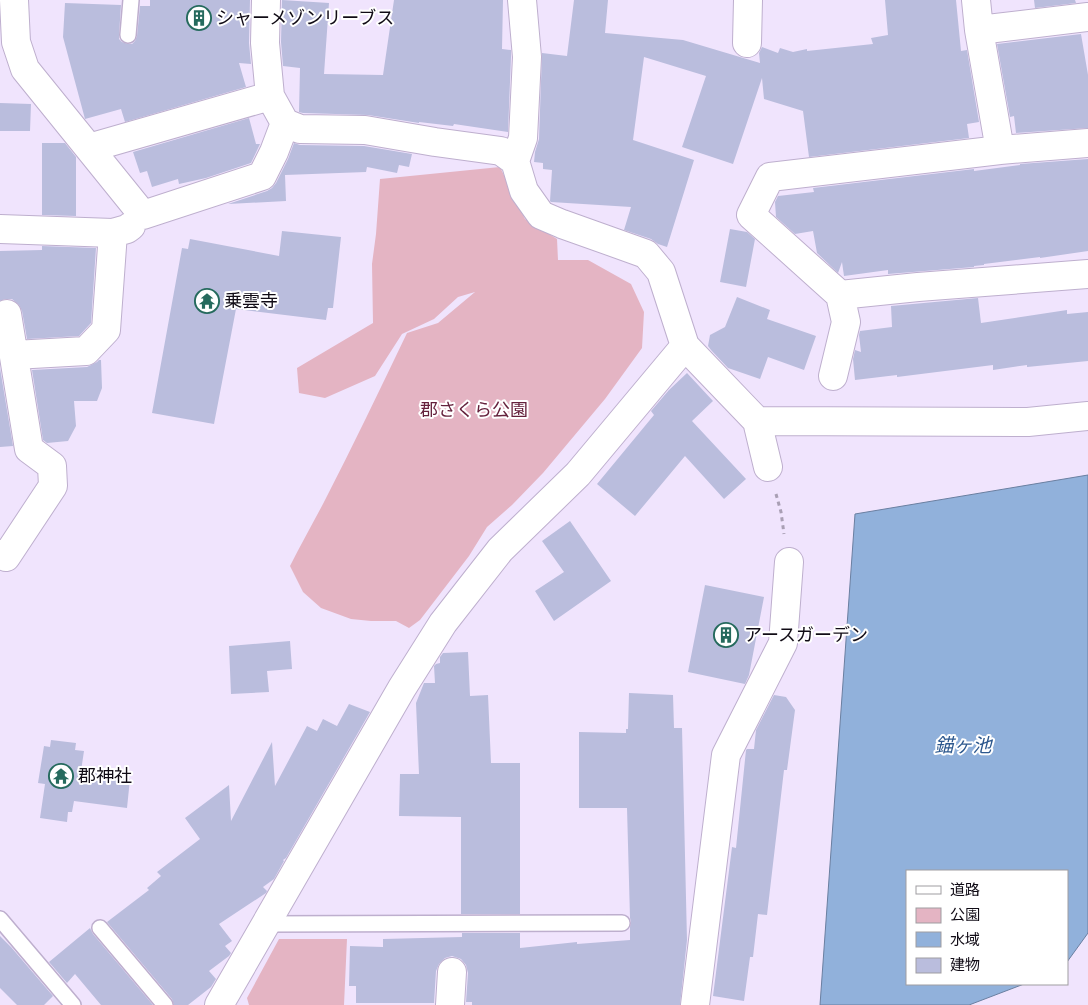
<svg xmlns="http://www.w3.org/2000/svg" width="1088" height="1005" viewBox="0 0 1088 1005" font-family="Quicksand,'Noto Sans JP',sans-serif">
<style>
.green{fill:#e4b4c3}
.water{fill:#91b1db;stroke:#6a7fa0}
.building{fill:#babddd}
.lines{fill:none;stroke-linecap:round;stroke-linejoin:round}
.service-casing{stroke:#beafce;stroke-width:18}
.minor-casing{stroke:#beafce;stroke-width:30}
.path{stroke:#a99fb4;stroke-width:3;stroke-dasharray:4 4;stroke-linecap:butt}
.service{stroke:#fff;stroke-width:15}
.minor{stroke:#fff;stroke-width:28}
.labels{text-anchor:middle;stroke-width:4;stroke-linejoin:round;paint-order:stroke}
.poi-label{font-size:18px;fill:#100b15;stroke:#fff;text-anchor:start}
.park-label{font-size:18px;fill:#64213c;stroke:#fff}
.water-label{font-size:19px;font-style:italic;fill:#2d588e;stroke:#fff}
</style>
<rect width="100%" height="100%" fill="#f0e4fd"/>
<path class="green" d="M500 167 525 219 557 239 558 260H588L631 284 644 312 642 348 605 399 543 473 512 505 487 527 469 556 420 620 409 628 396 621H371L351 619 321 608 303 592 290 566C301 544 313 523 324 502 353 446 380 389 407 333L438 323 475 292 458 297 434 319 402 334 375 376 325 398 299 393 297 368 373 323 372 264 376 234 380 179Z
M279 939H347L344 1005H249L247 998Z"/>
<path class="water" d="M1088 475V933L1067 962V871H907V984H1024L969 1005H820L855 514Z"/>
<path class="building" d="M150 0H250L249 43 251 64 239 63 246 87 125 122 121 109 85 119 63 37 65 3 121 5 119 35V39L122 42 128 44H132L135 41 137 36 140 6H150Z
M282 0 329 3 324 74 383 75 394 0H503L502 49 511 50V57L508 132 454 124 453 126 419 122V123L368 115 303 113 299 112 300 68 283 66 281 42Z
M574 0H608L605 33 683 40 760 63 759 53 762 47 778 53 780 48 793 52 807 49V51L873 44 871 38 888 35 885 0H956L961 51 967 50 979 122 967 124 969 138 809 157 803 111 764 99 762 78 733 164 682 147 706 76 644 57 633 140 694 160 667 247 658 244 651 239 624 230 631 207 551 202 550 201 552 170 543 169V163L534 162 535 152 539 139 542 53 567 56Z
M1034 0H1075L1076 3 1035 8Z
M1081 34 1088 75V128L1016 133 1014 116 1010 117 997 44Z
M0 103 31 104 30 131H0Z
M249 118 256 144H260L251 163 206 178 179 184 178 179 152 187 147 171 140 173 133 152Z
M42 143H65L76 157V216L42 215Z
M294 143 300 145 364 146 412 154 409 167 399 165 397 173 367 167 366 172 285 175 286 201 228 204 267 191 272 188 276 183 288 159Z
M1088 159V251L1040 258V257L984 264V265L974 266V267L888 274V270L844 276 842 262 838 273 817 253 813 231 795 234 776 217 775 202 778 196 814 192 813 188 974 169V171L1020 165V164Z
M730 229 747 232 755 239 746 287 720 282Z
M282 231 341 237 333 308H328L326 320 236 309 214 424 152 413 182 248 188 249 190 239 279 256Z
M42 246 96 248 91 323 79 336 27 339 22 311 19 305 12 299H5L0 301V251L42 250Z
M737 297 770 310 767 319 816 336 804 370 768 357 760 379 728 368 711 350 708 346 710 335 725 327Z
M978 298 981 323 1067 310V314L1088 312V361L1027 367V365L993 370V365L897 377V375L855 380 853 359 855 350 861 352 859 335 860 331 892 327 891 306Z
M99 360H101L102 388 97 401H74L76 426 68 441 47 443 43 440 32 370 87 367 97 362Z
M0 368 13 446 0 447Z
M687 373 713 401 692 421 746 479 724 499 685 456 635 516 597 484 654 415 651 411 669 390Z
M570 521 611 581 554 621 535 591 564 572 542 541Z
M705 585 764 597 749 675 745 684 688 672Z
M290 641 292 669 267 671 269 692 231 694 229 646Z
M468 652 470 696 488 695 491 763H520V914H461V817L399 816 400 774H419L416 703 424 683H435L434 666 436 664 440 663V657L443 653Z
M629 693 673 695 674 728H682L687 940 680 1005H472V1002H466L468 973 466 965 461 959 452 956 445 958 439 964 436 971 434 1003H356V986H349L350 946 383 947V939L462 937V933H520V948L577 942V944L630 940V927L631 922 630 918 627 808H579V732L626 733V729H628Z
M774 695 786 697 795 710 787 770H784L767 915 758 914 753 957H750L744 1001 713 996 732 847 736 848 746 750 747 749H754L756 730Z
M349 704 370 712 286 858 283 860 284 861 274 879 263 887 267 891 266 893 219 924 232 941 225 946 231 953 229 956 209 971 216 979 211 987 188 1005H174L172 999 107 922 149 890 147 888 161 876 157 872 200 839 185 818 229 785 231 821 272 742 275 786 307 726 317 731 323 719 337 726Z
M51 740 76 743 75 750 84 751 81 771 130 779 127 808 74 801 72 812H68L67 822 40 818 45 784 38 783 44 746 50 747Z
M90 928 93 934 153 1005H101L75 974 67 983 49 962Z
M0 936 11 947 53 996 44 1005H17L0 988Z"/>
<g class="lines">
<defs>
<path id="service" d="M128 35 131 0
M0 919 73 1005
M265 924 622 923
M100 928 165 1005"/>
<path id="minor" d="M14 0 16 42 25 69 143 215 262 176 274 152 285 123
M266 0 265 43 270 96 285 123 300 129 365 130 435 142 501 151 515 161 524 191 541 215 562 224 646 254 661 272 685 346 757 421 768 467
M976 0 979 30
M747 43 748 0
M1088 143 1000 150 770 177 751 215 840 295 918 287 1088 274
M89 148 270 96
M1000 150 979 30 1088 17
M515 161 523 138 527 57 522 0
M0 229 113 233 127 229 131 226
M14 355 86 351 106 330 113 233
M833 376 846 322 840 295
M757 421 1028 422 1088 416
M0 554 6 557 53 486 52 466 29 449 7 314
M219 1005 402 688 443 623 500 550 578 474 685 346
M450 1005 452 972
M695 1005 726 755 783 643 789 562"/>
</defs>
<use href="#service" class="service-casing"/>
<use href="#minor" class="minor-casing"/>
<path class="path" d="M776 494 781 512 784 534"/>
<use href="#service" class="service"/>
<use href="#minor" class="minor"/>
</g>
<defs>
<symbol id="building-ring" viewBox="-11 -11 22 22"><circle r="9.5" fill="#fff" stroke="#256a5d" stroke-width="1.5"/><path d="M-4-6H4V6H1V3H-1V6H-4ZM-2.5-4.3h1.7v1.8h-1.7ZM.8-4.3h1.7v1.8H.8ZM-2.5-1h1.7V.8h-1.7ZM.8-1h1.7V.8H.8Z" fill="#256a5d"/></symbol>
<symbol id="temple-ring" viewBox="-11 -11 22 22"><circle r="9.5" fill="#fff" stroke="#256a5d" stroke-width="1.5"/><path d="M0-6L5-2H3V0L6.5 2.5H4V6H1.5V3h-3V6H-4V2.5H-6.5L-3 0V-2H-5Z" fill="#256a5d"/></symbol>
</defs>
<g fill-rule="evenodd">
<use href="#building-ring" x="185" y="4" width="28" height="28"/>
<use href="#temple-ring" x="193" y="287" width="28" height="28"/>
<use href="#building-ring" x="712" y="621" width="28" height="28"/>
<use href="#temple-ring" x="47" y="762" width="28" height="28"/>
</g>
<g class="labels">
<g class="poi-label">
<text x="216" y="24">シャーメゾンリーブス</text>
<text x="224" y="307">乗雲寺</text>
<text x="744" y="641">アースガーデン</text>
<text x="78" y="782">郡神社</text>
</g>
<g class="park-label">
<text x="474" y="416">郡さくら公園</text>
</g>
<g class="water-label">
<text x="963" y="752">錨ヶ池</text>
</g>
</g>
<rect x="906" y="870" width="162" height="115" fill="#ffffff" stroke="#9f9da1"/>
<rect x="916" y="886" width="25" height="8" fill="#ffffff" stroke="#9f9da1"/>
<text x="950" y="895" font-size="15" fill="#100b15">道路</text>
<rect x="916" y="908" width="25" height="15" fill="#e4b4c3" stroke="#9f9da1"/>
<text x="950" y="920" font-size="15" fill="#100b15">公園</text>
<rect x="916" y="932" width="25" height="15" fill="#91b1db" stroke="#9f9da1"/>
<text x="950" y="945" font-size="15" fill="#100b15">水域</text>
<rect x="916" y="958" width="25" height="15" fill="#babddd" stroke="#9f9da1"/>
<text x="950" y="970" font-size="15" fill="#100b15">建物</text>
</svg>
